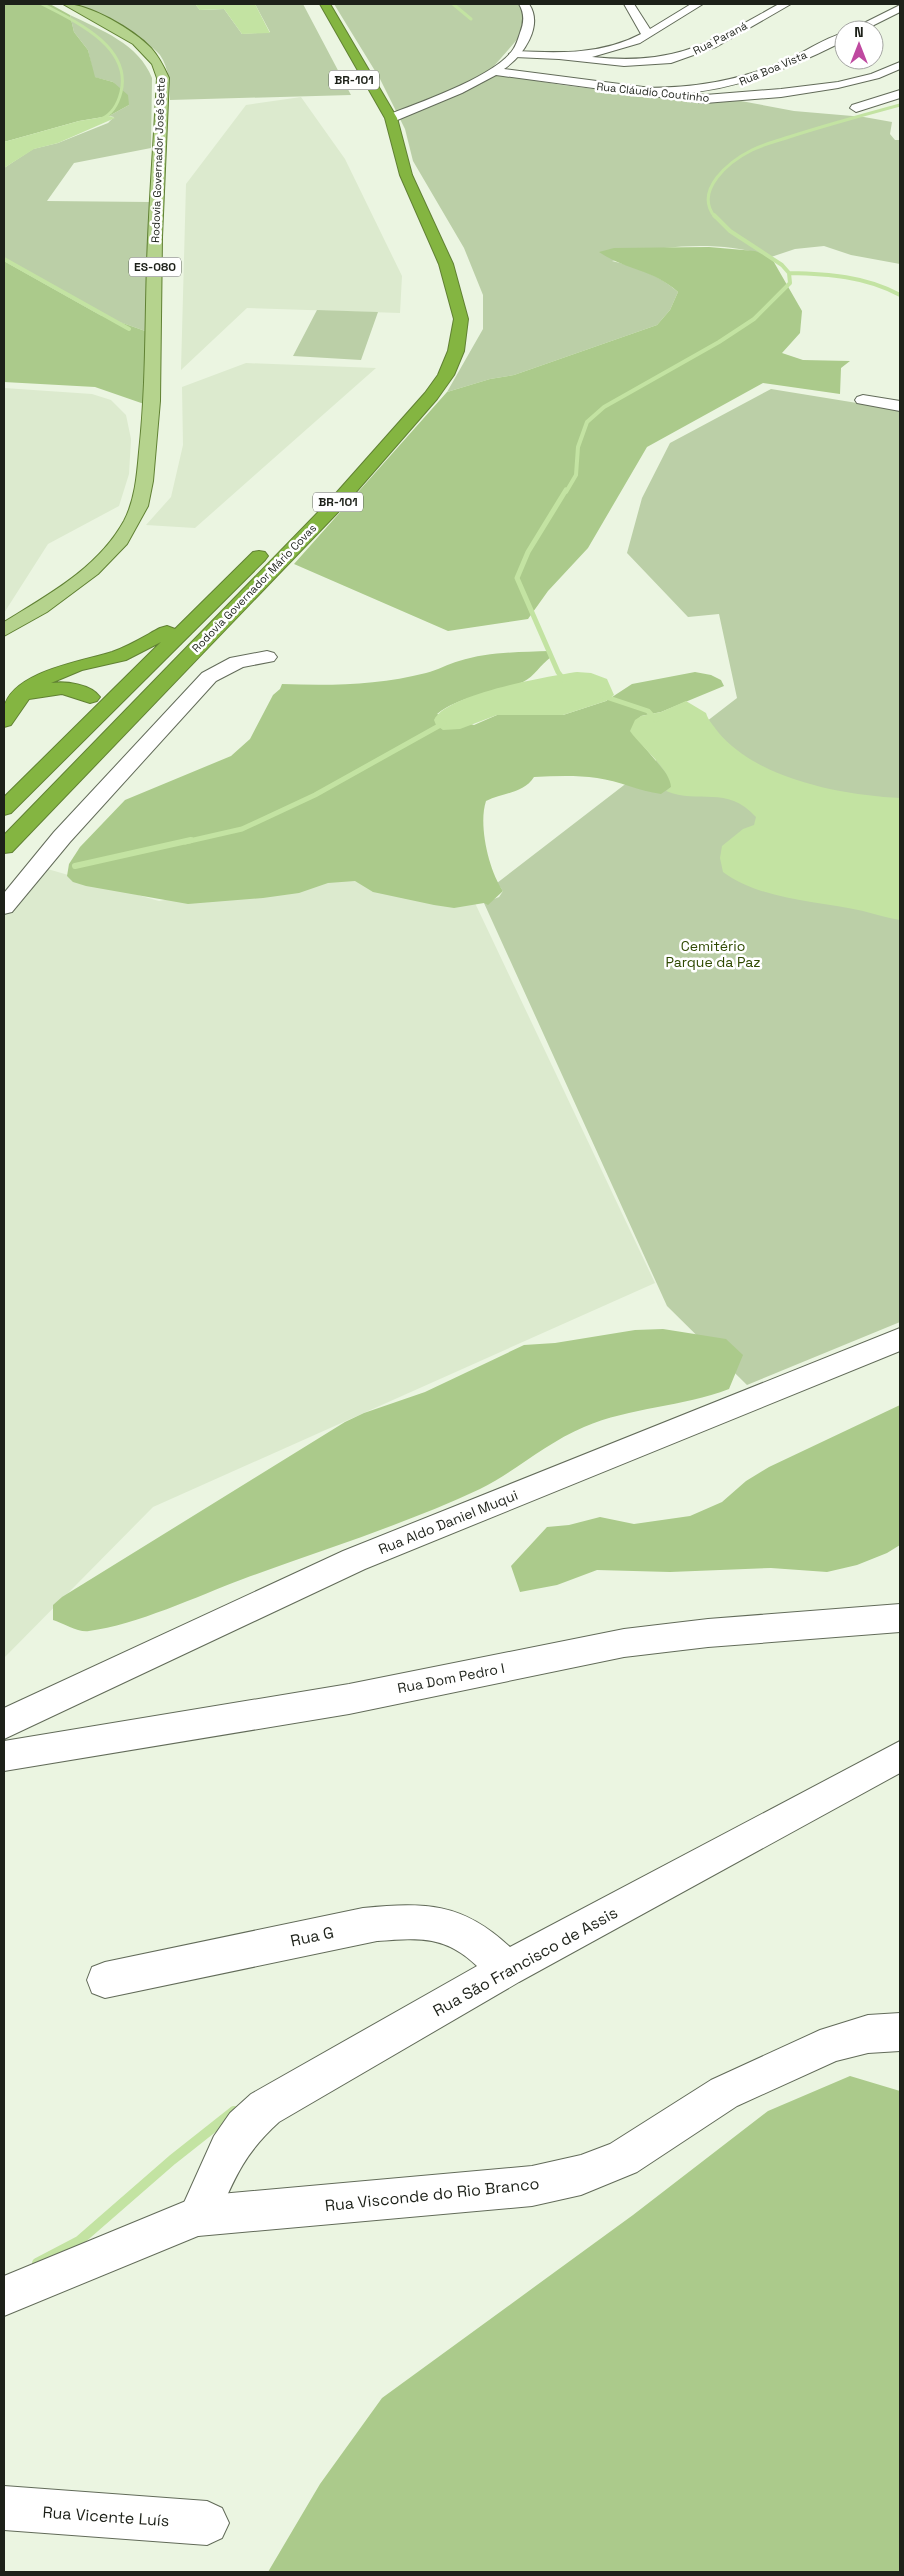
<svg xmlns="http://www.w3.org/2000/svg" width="904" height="2576" viewBox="0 0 904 2576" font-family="'Space Grotesk',sans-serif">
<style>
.built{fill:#dceace}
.green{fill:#bbcfa7}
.forest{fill:#abca8b}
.water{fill:#c3e3a2}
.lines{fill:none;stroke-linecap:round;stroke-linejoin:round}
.stream-far4{stroke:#c3e3a2;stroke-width:3}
.stream-far3{stroke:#c3e3a2;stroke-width:4}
.stream-far2{stroke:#c3e3a2;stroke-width:5}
.stream-far1{stroke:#c3e3a2;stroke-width:6}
.stream{stroke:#c3e3a2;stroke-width:10}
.street-casing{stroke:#626b59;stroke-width:2}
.secondary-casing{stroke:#626b59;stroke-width:2}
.primary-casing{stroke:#608133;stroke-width:2}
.highway-casing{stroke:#608133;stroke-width:2}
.street{fill:#fff;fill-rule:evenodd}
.secondary{fill:#fff;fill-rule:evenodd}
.primary{fill:#b5d38d;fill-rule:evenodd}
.highway{fill:#84b541;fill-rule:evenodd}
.labels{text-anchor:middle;stroke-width:5;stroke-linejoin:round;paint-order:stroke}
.far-street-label{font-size:11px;fill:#1d2119;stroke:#fff}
.shield{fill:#fff;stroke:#61645e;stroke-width:1}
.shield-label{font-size:12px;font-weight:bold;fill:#1d2119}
.park-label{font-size:14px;fill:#2f4902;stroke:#fff}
.street-label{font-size:14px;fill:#1d2119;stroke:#fff}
.near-street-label{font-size:16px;fill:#1d2119;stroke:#fff}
</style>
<rect width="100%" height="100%" fill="#ebf5e1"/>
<path class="built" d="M301 97 345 159 402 276 400 313 247 308 181 370 186 184 246 105Z
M246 363 376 368 195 528 146 525 171 497 183 445 182 387Z
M4 388 92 394 111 400 126 415 131 439 129 474 119 506 48 544 4 613Z
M371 862 475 903 655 1283 153 1507 4 1658V912L44 868 159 901Z"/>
<path class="green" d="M73 4H195L200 10 224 9 242 34 270 32 255 4H303L351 95 170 100C170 85 169 68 160 55 146 38 94 14 73 4Z
M334 4H520L526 12 521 35 494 66 526 79 562 85 697 102 741 101 794 111 864 117 892 122 890 134 895 140H900V264L851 255 824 246 795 249 771 257C739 245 698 244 664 248 647 250 629 257 612 261 636 267 659 275 678 292L670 310 657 325 514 375 490 379 447 392 483 329V295L464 248 413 161 405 129 380 79Z
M70 15C101 30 139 44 152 78L151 148 74 163 47 201 150 202 148 332 100 315 4 261V168L33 149 58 143 108 123 114 117 109 116 129 105 113 82 94 77 88 50 74 32Z
M317 310 378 312 361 360 293 356Z
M771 389 900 410V1322L747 1385 667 1306 484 903 499 897 503 891 497 883 737 698 719 614 688 617 627 553 642 498 670 443Z"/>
<path class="forest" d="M4 4H50L70 15 74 32 88 50 95 77 113 82 128 95 129 105 109 116 79 121 4 142Z
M709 247 755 251 771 257 802 311 800 333 782 353 803 360 850 361 841 368 840 394 763 383 647 447 588 548 548 591 528 619 448 631 294 564 447 392 490 379 514 375 657 325 670 310 678 292C653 269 625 270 599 252L614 248Z
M4 261 100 315 148 332 147 405 95 387 4 382Z
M550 651 551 657C540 665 535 676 523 682 495 696 464 693 437 714L474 725 497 715H563L606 701 632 684 695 672 711 675 721 680 724 686 661 712 641 716 631 731 671 779V787L661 794C639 791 619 781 597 778 576 775 555 776 534 777 523 794 504 792 486 801 478 825 489 871 503 891L488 905 484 903 454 908 434 905 373 892 355 881 328 883 299 893 263 898 188 904 86 886 73 882 67 876 69 864 80 847 125 800 231 756 250 739 273 695 280 689 282 684C331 686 379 685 426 673 438 670 448 664 459 661 487 652 520 652 550 651Z
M663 1329 726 1339 743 1355 729 1389C682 1407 631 1407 584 1427 546 1443 516 1471 480 1489 403 1525 322 1550 243 1579 198 1596 136 1625 89 1631 79 1633 63 1623 53 1620V1605L62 1597 345 1422 364 1413 425 1392 524 1345 555 1343 635 1330Z
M900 1405V1545L887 1553 857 1565 827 1572 771 1568 670 1572 597 1570 557 1585 520 1592 511 1566 547 1527 569 1525 600 1517 634 1524 690 1516 722 1502 746 1481 769 1467Z
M850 2076 900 2091V2572H268L320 2484 382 2398 633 2215 768 2111Z"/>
<path class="water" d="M195 4H255L270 33 242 34 224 9 200 10Z
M109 116 115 118 58 143 34 149 4 168V142L79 121Z
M577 672 591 673 607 679 614 695 606 701 563 715H497L460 729 443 730 436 725 434 720C446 694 549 676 577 672Z
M686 701 706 713C708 720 713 725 718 732 757 779 841 795 900 798V920C888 918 875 914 863 911 817 901 761 900 723 872L720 858 722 846 743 829 754 825 756 817C726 784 699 805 666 791L671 787C670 769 641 747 630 731L635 720 641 716 661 712Z"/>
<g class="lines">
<path class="stream-far4" d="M42 4C75 21 132 47 121 92 118 104 113 114 101 119
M453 4 471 19
M715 217C693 190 730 161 752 150 764 144 777 141 789 137 826 125 863 115 900 105"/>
<path class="stream-far3" d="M4 259 129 329
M789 273C828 274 865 276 900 295
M566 492 576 475 578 447 587 422 604 407 719 342 754 319 790 283 789 273 782 265 730 231 714 215"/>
<path class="stream-far2" d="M564 680 558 672 517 578 528 552 566 490
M603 696 648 711 656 720
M185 842 242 829 315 795 444 723"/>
<path class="stream-far1" d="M75 866 191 840"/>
<path class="stream" d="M37 2263 79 2241 172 2160 234 2111"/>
<defs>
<path id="street" d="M624 4H634L650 29 691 4H703L640 43 592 57C677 66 708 43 779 4H791L716 47 671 63 624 66 559 59 515 57 509 54 515 51C558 53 602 55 641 34Z
M900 5V12L864 30H850Z
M844 33V41L838 44C772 77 717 95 643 96L637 92 643 88C694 88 738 81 785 61 803 53 826 37 844 33Z
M900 90V98L856 112 850 108 852 105Z
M863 395 900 401V411L857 403 855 400 857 397Z
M267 651 274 653 277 657 274 661 243 667 216 681 70 842 12 912 4 914V893L54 832 202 673 230 658Z
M900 1328V1351L365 1569 4 1739V1708L343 1551Z
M900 1604V1632L708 1647 624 1657 349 1714 4 1771V1741L349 1684 624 1629 708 1619Z
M900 1741V1773L519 1982 279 2122C241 2156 232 2185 212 2230L198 2236 184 2230 178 2216 214 2136 230 2113 251 2094 477 1966C445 1935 418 1938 377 1941L105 1998 92 1993 87 1980 92 1967 105 1962 363 1908C425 1902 462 1902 510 1947Z
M4 2486 207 2501 222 2508 229 2523 222 2538 207 2545 4 2530Z"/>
<path id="secondary" d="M519 4H529C544 26 523 56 504 69L705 95 781 89 838 82 871 74 900 62V69L879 78 838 88 781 97 705 103 496 75 462 93 395 121H387V115C419 103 493 77 512 51 516 46 518 39 520 33 524 23 525 14 519 4Z
M900 2013V2051L868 2053 836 2061 737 2106 637 2172 581 2195 532 2206 198 2236 4 2316V2276L198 2196 532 2166 581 2155 610 2144 711 2080 820 2030 868 2015Z"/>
<path id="primary" d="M63 4C87 2 134 30 151 48 159 57 164 67 169 78L162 237 160 401 153 481 148 506 127 544 98 574 47 612 4 636V622C48 595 98 568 124 521 135 500 137 475 139 452 146 389 145 326 147 263 149 201 154 140 157 78L152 64 133 44Z"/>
<path id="highway" d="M320 4H330L397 118 412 175 453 264 468 319 464 351 454 375 437 399 342 508 12 852 4 853V835L330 500 425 393 438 375 448 351 454 319 439 264 400 175 385 118Z
M259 551 265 552 268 556 265 560 11 813 4 815V797L161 642 126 660 82 670 51 683C66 681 91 684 100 697L97 701 90 703 62 694 29 699 11 725 4 727C4 721 2 713 4 708 12 671 84 661 112 652 129 646 145 636 160 628L167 626 175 629 253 552Z"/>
</defs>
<use href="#street" class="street-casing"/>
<use href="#secondary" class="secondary-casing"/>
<use href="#primary" class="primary-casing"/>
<use href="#highway" class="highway-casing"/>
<use href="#street" class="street"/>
<use href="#secondary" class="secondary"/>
<use href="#primary" class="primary"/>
<use href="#highway" class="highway"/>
</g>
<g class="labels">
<g class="far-street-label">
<text transform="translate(720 38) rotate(-27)" y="4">Rua Paraná</text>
<text transform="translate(773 68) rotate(-23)" y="4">Rua Boa Vista</text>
<text transform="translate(653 92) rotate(6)" y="4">Rua Cláudio Coutinho</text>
<text transform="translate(158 160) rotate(-88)" y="4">Rodovia Governador José Sette</text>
<text transform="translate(254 588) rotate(-46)" y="4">Rodovia Governador Mário Covas</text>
</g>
<g class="shield">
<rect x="329" y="70.5" width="50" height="19" rx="4"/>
<rect x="129" y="257.5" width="52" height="19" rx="4"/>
<rect x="313" y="492.5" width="50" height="19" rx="4"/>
</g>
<g class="shield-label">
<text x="354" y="84">BR-101</text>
<text x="155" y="271">ES-080</text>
<text x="338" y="506">BR-101</text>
</g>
<g class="park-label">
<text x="713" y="951">Cemitério<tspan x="713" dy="16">Parque da Paz</tspan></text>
</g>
<g class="street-label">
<text transform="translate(448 1522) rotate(-22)" y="5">Rua Aldo Daniel Muqui</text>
<text transform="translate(451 1678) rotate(-11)" y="5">Rua Dom Pedro I</text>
</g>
<g class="near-street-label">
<text transform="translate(312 1936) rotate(-12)" y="6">Rua G</text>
<text transform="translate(525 1961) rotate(-29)" y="6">Rua São Francisco de Assis</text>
<text transform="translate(432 2194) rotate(-6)" y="6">Rua Visconde do Rio Branco</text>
<text transform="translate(106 2516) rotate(4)" y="6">Rua Vicente Luís</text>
</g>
</g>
<rect width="904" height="2576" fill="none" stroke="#1d2119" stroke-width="10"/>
<g transform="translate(859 45)"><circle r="24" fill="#ffffff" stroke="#a5a6a3"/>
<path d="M0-4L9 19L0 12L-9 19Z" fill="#bf49a0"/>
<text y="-8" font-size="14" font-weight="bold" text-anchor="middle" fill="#1d2119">N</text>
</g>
</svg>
